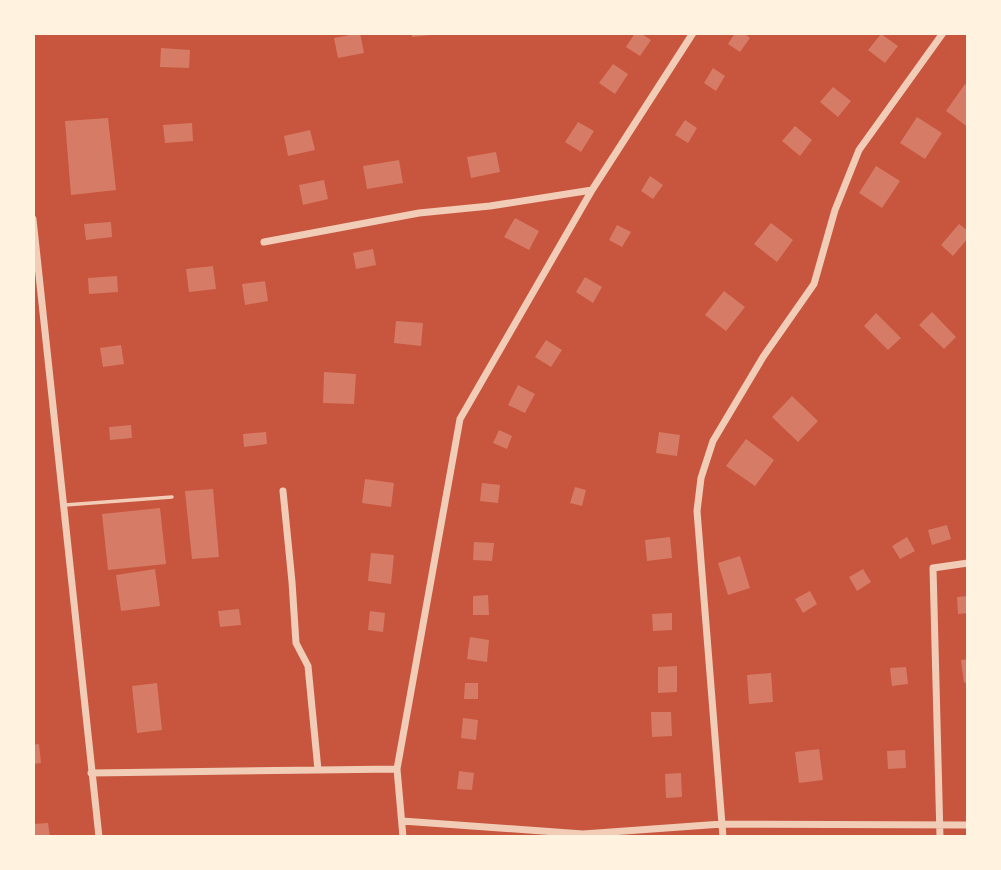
<svg xmlns="http://www.w3.org/2000/svg" width="1001" height="870" viewBox="0 0 1001 870" font-family="'Exo 2',sans-serif">
<style>
.building{fill:#d67c66}
.lines{fill:none;stroke-linecap:round;stroke-linejoin:round}
.service{stroke:#f1ccb7;stroke-width:3.5}
.minor{stroke:#f1ccb7;stroke-width:7}
</style>
<rect width="100%" height="100%" fill="#c8553d"/>
<path class="building" d="M360 33 364 53 338 58 334 38Z
M412 33H431V35L412 37Z
M635 33H640L651 40 640 56 626 47Z
M735 33H744L750 38 740 52 728 44Z
M881 34 898 46 885 63 868 50Z
M161 48 190 50 189 68 160 67Z
M613 64 628 74 615 94 599 83Z
M713 68 725 76 716 91 704 83Z
M965 84 968 86V127L946 111Z
M833 87 851 101 838 117 820 102Z
M917 117 942 133 925 159 900 143Z
M108 118 116 190 71 195 65 121Z
M685 120 697 128 688 143 675 135Z
M578 122 594 131 581 152 565 142Z
M192 123 193 141 165 143 163 125Z
M795 126 812 140 800 156 782 141Z
M310 130 315 150 288 156 284 136Z
M496 152 500 172 471 178 467 157Z
M399 160 403 183 367 189 363 166Z
M876 166 900 181 882 208 859 193Z
M650 176 663 185 653 199 641 191Z
M324 180 328 199 303 205 299 185Z
M515 218 539 231 529 250 504 237Z
M111 222 112 237 86 240 84 224Z
M771 223 793 240 777 262 754 244Z
M959 224 968 231V238L953 256 941 245Z
M617 225 631 232 622 247 609 240Z
M373 249 376 265 356 269 353 253Z
M213 266 216 289 189 292 186 269Z
M117 276 118 292 89 294 88 278Z
M585 277 602 287 593 303 576 292Z
M265 281 268 301 245 305 242 284Z
M724 291 745 307 726 331 705 315Z
M932 312 956 337 944 349 919 325Z
M876 313 901 338 888 350 864 326Z
M396 321 423 323 421 346 394 343Z
M546 340 562 350 551 367 535 357Z
M121 345 124 364 103 367 100 348Z
M324 372 356 374 354 404 323 403Z
M518 385 535 394 525 413 508 405Z
M792 396 818 421 798 442 772 417Z
M131 425 132 438 110 440 109 427Z
M499 430 512 436 507 449 493 443Z
M266 432 267 444 244 447 243 434Z
M659 432 680 435 677 456 656 453Z
M746 439 774 460 755 486 726 466Z
M365 479 394 483 391 507 362 503Z
M482 483 500 485 498 503 480 501Z
M575 487 586 490 582 506 570 503Z
M213 489 219 557 192 559 185 491Z
M160 508 166 564 108 570 102 514Z
M947 525 951 539 932 545 928 530Z
M670 537 672 558 647 561 645 540Z
M907 537 915 551 900 559 892 546Z
M474 542 494 543 492 561 473 560Z
M371 553 394 555 391 584 368 581Z
M740 556 750 588 728 595 718 563Z
M155 569 160 606 121 611 116 575Z
M863 569 871 582 857 591 849 577Z
M810 591 817 604 803 613 795 599Z
M488 595 489 615H473V596Z
M968 596V613L958 614 957 597Z
M239 609 241 625 220 627 218 611Z
M370 611 385 613 383 632 368 630Z
M672 613V630L653 631 652 614Z
M470 637 489 640 487 662 467 659Z
M968 659V682L964 683 961 660Z
M677 666V692L658 693V667Z
M906 667 908 684 892 686 890 668Z
M771 673 773 702 749 704 747 675Z
M157 683 162 730 137 733 132 686Z
M465 683H478V699H464Z
M651 712H671L672 736 652 737Z
M463 718 478 720 476 740 461 738Z
M39 744 41 763 33 764V745Z
M819 749 823 780 799 783 795 752Z
M905 750 906 768 888 769 887 751Z
M459 771 474 773 472 790 457 789Z
M681 773 682 797 666 798 665 774Z
M48 823 50 837H33V824Z"/>
<g class="lines">
<path class="service" d="M65 505 172 497"/>
<path class="minor" d="M33 219 99 837
M264 242 419 213 490 206 592 190
M318 770 397 769
M91 773 318 770 308 666 296 643 292 582 283 491
M402 821 583 834 722 824 968 825
M403 837 397 769 460 419 592 190 693 33
M723 837 697 511 701 478 713 441 763 357 814 284 835 210 859 150 943 33
M940 837 933 568 968 563"/>
</g>
<rect width="1001" height="870" fill="none" stroke="#fff3e0" stroke-width="70"/>
</svg>
